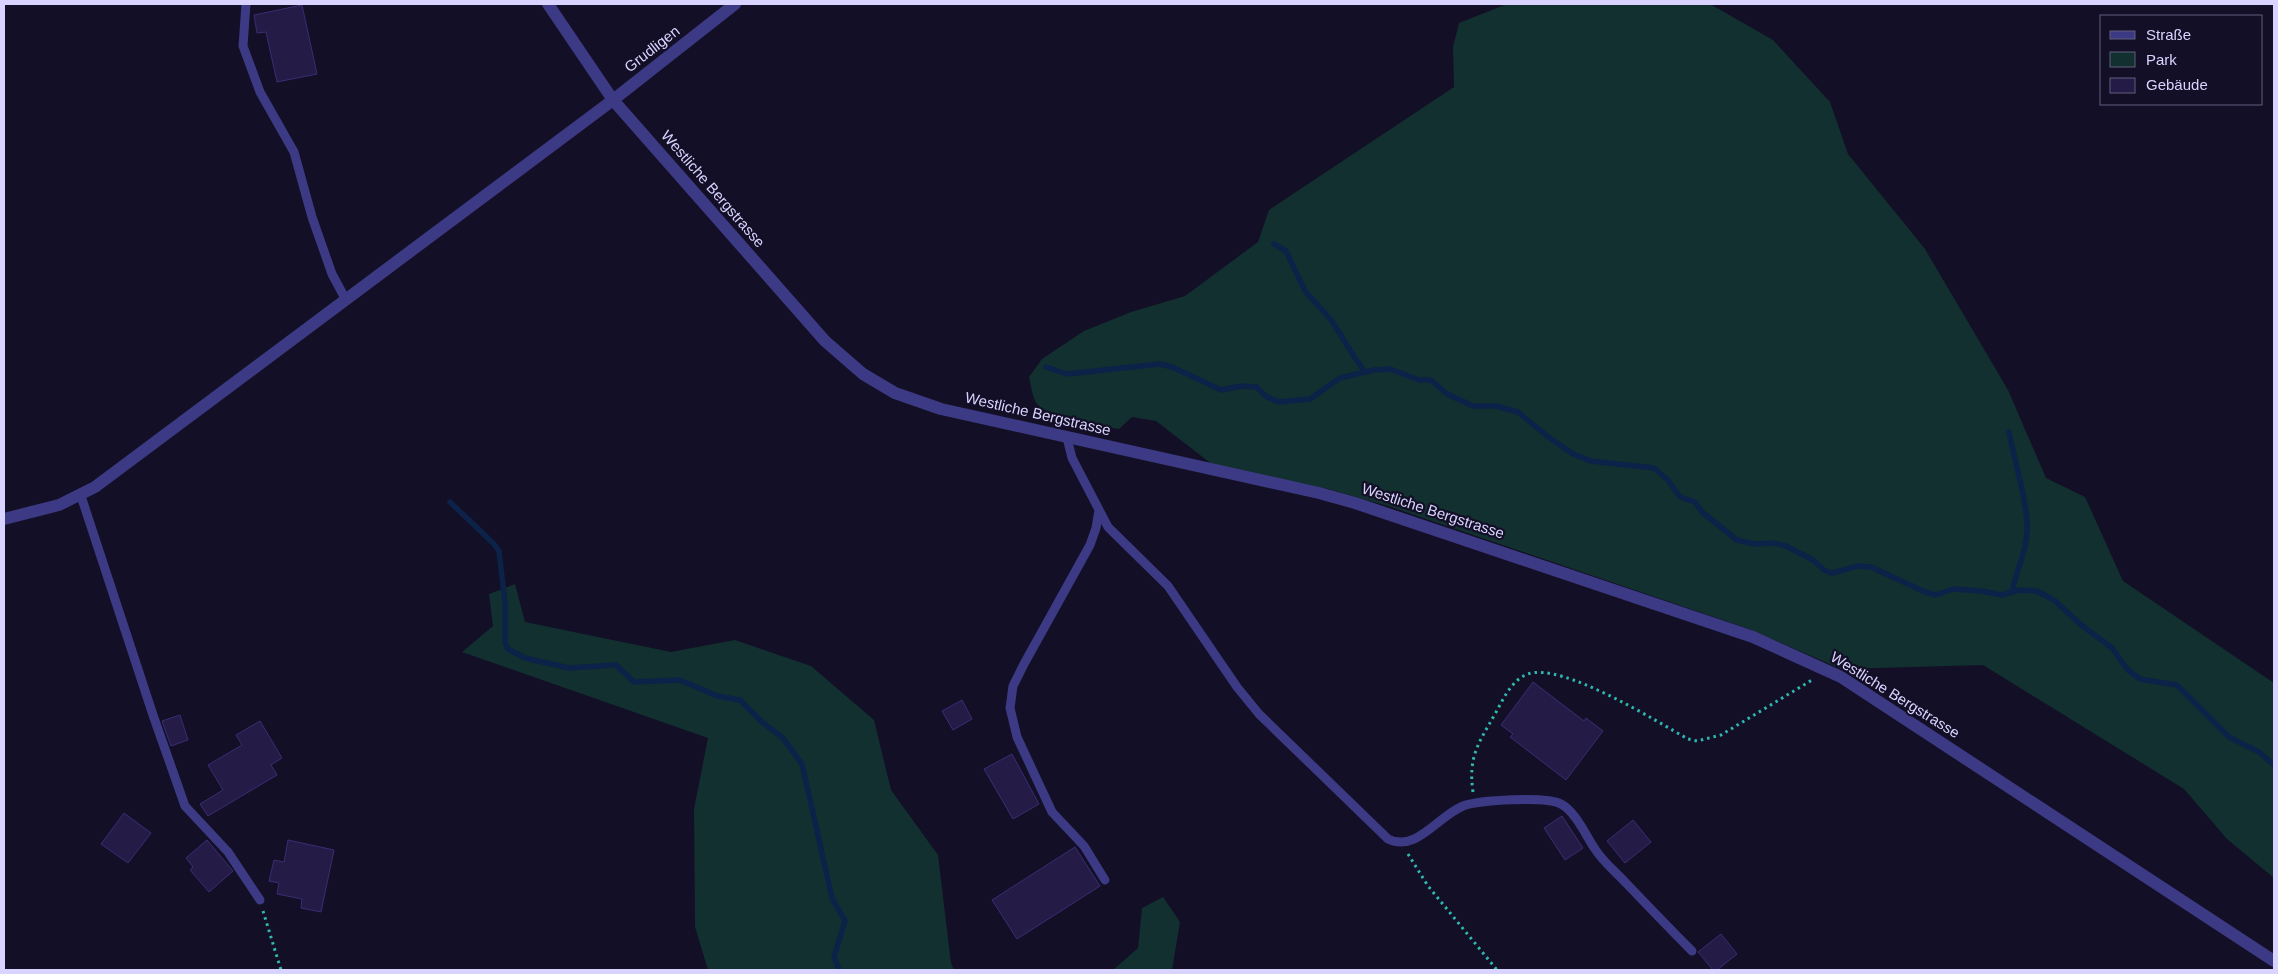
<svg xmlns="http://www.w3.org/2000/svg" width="2278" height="974" viewBox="0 0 2278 974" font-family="Arial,sans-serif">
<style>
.green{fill:#12302f}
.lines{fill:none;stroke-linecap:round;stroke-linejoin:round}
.stream{stroke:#0c2248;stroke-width:5.5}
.building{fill:#241b47;stroke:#3b2d73}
.path{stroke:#2fb8b0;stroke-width:3;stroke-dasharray:2.5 4;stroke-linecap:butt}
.service{stroke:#3d3a85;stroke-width:9}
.minor{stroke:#3d3a85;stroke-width:12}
.labels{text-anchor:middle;stroke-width:4.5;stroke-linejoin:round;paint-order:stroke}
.street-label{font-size:15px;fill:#d9d4ff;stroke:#130f26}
</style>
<rect width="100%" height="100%" fill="#130f26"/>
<path class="green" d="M1507 4H1710L1773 40 1830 102 1848 154 1925 249 2008 390 2046 478 2085 497 2123 581 2274 683V878L2227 839 2184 789 1983 665 1841 669 1749 629 1388 506 1328 489 1213 465 1156 421 1132 417 1119 429C1104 427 1046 416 1037 404 1032 397 1031 385 1029 377L1042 359 1084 331 1131 312 1185 296 1258 242 1269 210 1454 87 1453 47 1459 23Z
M515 584 525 622 671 652 735 640 811 666 874 720 891 790 938 855 951 963 954 970H708L695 927 694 809 708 738 462 652 493 626 489 594Z
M1163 897 1180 922 1172 970H1113L1138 948 1142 908Z"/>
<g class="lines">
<path class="stream" d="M1274 244 1286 251 1305 291 1332 321 1355 358 1365 372
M1046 367 1067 374 1160 364 1172 367 1221 390 1241 386 1256 387 1267 397 1279 402 1310 399 1340 378 1374 370 1390 369 1419 380H1431L1447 394 1473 406H1496L1518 412 1547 436 1573 454 1591 461 1654 468 1668 480 1680 497 1695 502 1702 512 1737 540 1755 544 1774 543 1786 546 1813 560 1824 570 1832 573 1858 566 1871 567 1925 592 1936 595 1953 589 1982 591 2002 595 2019 590 2037 591 2054 600 2080 624 2112 648 2128 670 2140 679 2177 685 2229 737 2259 752 2274 765
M2009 432C2014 459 2029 508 2027 532 2026 554 2016 571 2012 592
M450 502 493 543 499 551 505 603V643L508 649 525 658 569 668 616 665 634 682 680 680 717 696 740 700 762 722 782 737 802 764 832 898 845 921 834 957 839 970"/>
</g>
<path class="building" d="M302 5 317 74 277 82 266 32 257 33 254 15Z
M1533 682 1584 721 1586 718 1603 731 1566 780 1510 737 1513 734 1501 725Z
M962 700 972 719 953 730 942 711Z
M180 715 188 740 171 746 162 721Z
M260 721 282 758 271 765 277 775 208 816 200 804 223 790 208 765 242 745 236 735Z
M1012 754 1039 804 1013 819 984 769Z
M124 813 151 833 128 863 101 844Z
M1562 816 1583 848 1565 860 1544 828Z
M1633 820 1651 842 1625 863 1607 841Z
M207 840 233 871 209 892 190 870 193 867 186 858Z
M288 840 334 850 321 912 301 908 302 899 277 894 279 883 269 881 274 860 284 862Z
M1075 847 1100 886 1017 939 992 900Z
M1721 934 1737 954 1717 970H1713L1698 952Z"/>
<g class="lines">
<path class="path" d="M1473 792C1468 757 1478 744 1495 714 1503 700 1511 680 1528 674 1562 662 1656 721 1688 739L1697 741 1721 735 1812 680
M1408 854 1428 886 1497 970
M263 911 281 970"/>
<path class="service" d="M246 4 243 46 260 92 294 152 312 217 332 274 346 300
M1067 438 1072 458 1108 527 1168 586 1237 687 1259 714 1388 839C1416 853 1438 816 1463 806 1479 800 1546 796 1561 804 1576 812 1586 836 1595 849 1603 862 1616 872 1626 883 1648 906 1670 929 1692 951
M81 496 153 715 185 806 228 852 260 900
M1099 510 1096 528 1090 545 1024 664 1013 686 1010 708 1017 737 1052 812 1084 846 1105 880"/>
<path class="minor" d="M548 4 613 100 825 341 863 374 895 393 941 409 1319 493 1355 503 1753 637 1841 677 2274 961
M4 519 59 505 95 487 613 100 735 4"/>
</g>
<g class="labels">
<g class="street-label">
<text transform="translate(652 49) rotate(-38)" y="5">Grudligen</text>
<text transform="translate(713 189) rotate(49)" y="5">Westliche Bergstrasse</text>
<text transform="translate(1038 414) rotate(13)" y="5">Westliche Bergstrasse</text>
<text transform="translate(1433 511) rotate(18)" y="5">Westliche Bergstrasse</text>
<text transform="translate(1895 695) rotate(32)" y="5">Westliche Bergstrasse</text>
</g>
</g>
<rect width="2278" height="974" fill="none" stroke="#d9d4ff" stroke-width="10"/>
<rect x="2100" y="15" width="162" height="90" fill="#130f26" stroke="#625e7d"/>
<rect x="2110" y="31" width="25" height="8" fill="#3d3a85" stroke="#625e7d"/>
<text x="2146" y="40" font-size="15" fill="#d9d4ff">Straße</text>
<rect x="2110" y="52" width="25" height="15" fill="#12302f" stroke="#625e7d"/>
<text x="2146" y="65" font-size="15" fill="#d9d4ff">Park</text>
<rect x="2110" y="78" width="25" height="15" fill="#241b47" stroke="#625e7d"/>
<text x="2146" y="90" font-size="15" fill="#d9d4ff">Gebäude</text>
</svg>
